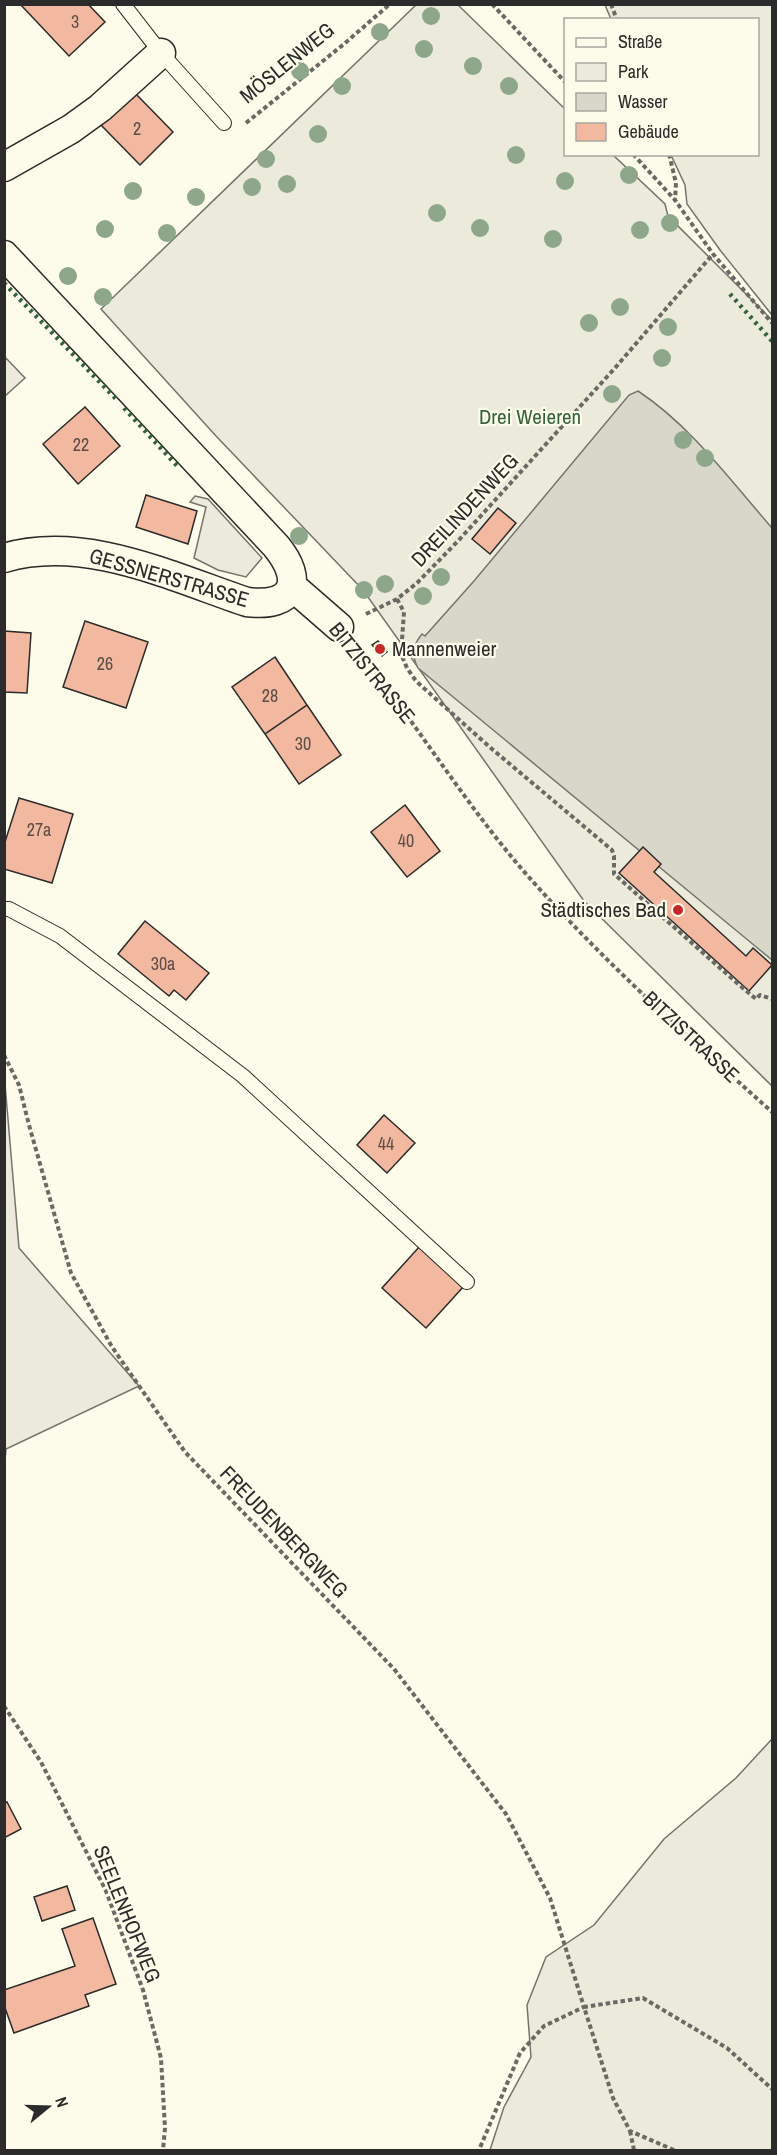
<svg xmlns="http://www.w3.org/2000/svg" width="777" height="2155" viewBox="0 0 777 2155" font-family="'Archivo Narrow',sans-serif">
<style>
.green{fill:#ecebdb;stroke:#74746e;stroke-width:1.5}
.water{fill:#d8d7c9;stroke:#74746e;stroke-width:1.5}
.building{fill:#f2b8a0;stroke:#2b2b2b;stroke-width:1.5}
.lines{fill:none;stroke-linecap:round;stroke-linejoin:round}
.service-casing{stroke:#2b2b2b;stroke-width:16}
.minor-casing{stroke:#2b2b2b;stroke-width:31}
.path{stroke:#6a6964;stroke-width:4;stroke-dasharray:4.5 3;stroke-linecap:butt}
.service{stroke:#fdfbea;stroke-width:14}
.minor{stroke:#fdfbea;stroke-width:28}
.hedge{stroke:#34623c;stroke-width:4.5;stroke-dasharray:3 4.5;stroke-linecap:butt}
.tree{fill:#8ea78a}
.poi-dot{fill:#c62828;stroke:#fdfbea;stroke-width:2}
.labels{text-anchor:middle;stroke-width:4.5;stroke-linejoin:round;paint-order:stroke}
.number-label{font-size:18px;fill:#5d4e48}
.street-label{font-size:21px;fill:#2b2b2b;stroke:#fdfbea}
.park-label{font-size:21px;fill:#34623c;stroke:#fdfbea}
.poi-label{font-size:21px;fill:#2b2b2b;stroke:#fdfbea;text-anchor:start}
</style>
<rect width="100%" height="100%" fill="#fdfbea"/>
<path class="green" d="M457 4 565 109 566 154 613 155 665 204 668 216 772 320V1086L584 901 363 590 216 436 101 309 416 5Z
M605 5H772V315L720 250 687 204 685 185 671 155 758 154V20L611 19Z
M4 356 25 378 5 396H4Z
M195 496 208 499 262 558 246 577 218 570 194 558 206 507 190 502Z
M5 1084 19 1248 139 1386 6 1449 5 1461Z
M772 1739V2150H490L504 2107 531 2057 527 2005 546 1957 594 1925 664 1839 736 1778Z"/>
<path class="water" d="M638 391C691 426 731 481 772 528V960L418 668C411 655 413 645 422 634L425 636 474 581 629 395Z"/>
<path class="building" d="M20 4H88L105 22 69 56Z
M135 93 173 132 140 165 101 125Z
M85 407 120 446 78 484 43 444Z
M146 495 197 511 188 544 136 527Z
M498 508 516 523 490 554 472 539Z
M85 621 148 642 126 708 63 687Z
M4 631 31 633 27 693 4 692Z
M378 641 387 652 382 656 372 645Z
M275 657 307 705 265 734 232 687Z
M307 705 341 755 299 784 265 734Z
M19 798 73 814 52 883 4 869V845Z
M405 805 440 851 407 877 371 832Z
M643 847 661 864 654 872 746 956 753 948 772 965 749 991 619 873Z
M145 921 209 973 186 1000 174 990 169 996 118 954Z
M384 1115 415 1143 387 1173 357 1145Z
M420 1246 464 1286 426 1328 382 1288Z
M7 1802 21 1829 4 1838V1803Z
M67 1886 75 1910 42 1921 34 1897Z
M93 1918 116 1984 85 1995 89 2006 14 2033 4 2005V1990L75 1966 62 1929Z"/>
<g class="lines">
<defs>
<path id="service" d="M123 4 161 53 224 123
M4 909H9L60 936 243 1076 467 1282"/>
<path id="minor" d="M4 167 71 129 100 108 161 53
M4 255 276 546C305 581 294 608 247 602 172 577 84 534 4 558
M293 587 339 627"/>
</defs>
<use href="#service" class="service-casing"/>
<use href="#minor" class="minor-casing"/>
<path class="path" d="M492 4 566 83
M611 4 617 20
M246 123 344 44 390 4
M633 154 675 200 713 254 772 323
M669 154 676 183 675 200
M397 599 404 612 401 654 407 668 416 681 492 749 612 850 614 856V874L737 983 756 999 760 995 772 999
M366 614 397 599 417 583 458 541 615 368 713 254
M357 649C416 723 465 804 527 875 602 960 688 1037 772 1112
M4 1055 19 1085 29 1125 71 1273 112 1347 185 1452 394 1669 506 1814 550 1898 584 2007 544 2026 520 2053 479 2150
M4 1706 41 1762 106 1891 143 1990 161 2058 165 2128 163 2150
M630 2131 634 2150
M674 2150 630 2131 613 2098 584 2007 643 1998 727 2048 772 2089"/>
<use href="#service" class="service"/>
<use href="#minor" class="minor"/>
<path class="hedge" d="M4 283 118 401
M730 294 772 341
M124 408 179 468"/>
</g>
<g class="tree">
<circle cx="431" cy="16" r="9"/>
<circle cx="380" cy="32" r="9"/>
<circle cx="424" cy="49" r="9"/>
<circle cx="473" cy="66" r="9"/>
<circle cx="300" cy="71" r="9"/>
<circle cx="342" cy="86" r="9"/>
<circle cx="509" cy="86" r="9"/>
<circle cx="318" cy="134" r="9"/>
<circle cx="516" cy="155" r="9"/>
<circle cx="266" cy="159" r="9"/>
<circle cx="629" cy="175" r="9"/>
<circle cx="565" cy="181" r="9"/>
<circle cx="287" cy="184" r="9"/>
<circle cx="252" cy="187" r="9"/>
<circle cx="133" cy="191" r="9"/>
<circle cx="196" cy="197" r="9"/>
<circle cx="437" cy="213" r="9"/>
<circle cx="670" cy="223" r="9"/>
<circle cx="480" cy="228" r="9"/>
<circle cx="105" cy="229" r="9"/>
<circle cx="640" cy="230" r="9"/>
<circle cx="167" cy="233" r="9"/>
<circle cx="553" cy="239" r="9"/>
<circle cx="68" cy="276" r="9"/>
<circle cx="103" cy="297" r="9"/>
<circle cx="620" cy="307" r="9"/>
<circle cx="589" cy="323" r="9"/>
<circle cx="668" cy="327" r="9"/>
<circle cx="662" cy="358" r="9"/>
<circle cx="612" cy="394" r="9"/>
<circle cx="683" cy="440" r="9"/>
<circle cx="705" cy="458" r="9"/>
<circle cx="299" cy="536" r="9"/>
<circle cx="441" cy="577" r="9"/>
<circle cx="385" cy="584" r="9"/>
<circle cx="364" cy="590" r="9"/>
<circle cx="423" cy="596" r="9"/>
</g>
<g class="poi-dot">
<circle cx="380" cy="649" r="6"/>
<circle cx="678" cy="910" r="6"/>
</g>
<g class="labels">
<g class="number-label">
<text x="75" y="28">3</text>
<text x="137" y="135">2</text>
<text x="81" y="451">22</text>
<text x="105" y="670">26</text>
<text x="270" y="702">28</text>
<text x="303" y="750">30</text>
<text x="39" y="836">27a</text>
<text x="406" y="847">40</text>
<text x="163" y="970">30a</text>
<text x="386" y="1150">44</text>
</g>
<g class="street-label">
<text transform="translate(287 63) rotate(-39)" y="7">MÖSLENWEG</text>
<text transform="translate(465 510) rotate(-47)" y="7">DREILINDENWEG</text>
<text transform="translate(169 578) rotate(16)" y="7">GESSNERSTRASSE</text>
<text transform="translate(372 673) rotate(51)" y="7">BITZISTRASSE</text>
<text transform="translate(691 1037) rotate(43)" y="7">BITZISTRASSE</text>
<text transform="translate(284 1532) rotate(46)" y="7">FREUDENBERGWEG</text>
<text transform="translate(127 1914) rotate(68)" y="7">SEELENHOFWEG</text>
</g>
<g class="park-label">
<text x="530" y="424">Drei Weieren</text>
</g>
<g class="poi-label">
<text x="392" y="656">Mannenweier</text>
<text x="666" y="917" text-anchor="end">Städtisches Bad</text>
</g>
</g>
<rect width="777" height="2155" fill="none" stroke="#2b2b2b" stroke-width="12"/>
<rect x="564" y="18" width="195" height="138" fill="#fdfbea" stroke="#a9a89e" stroke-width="1.5"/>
<rect x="576" y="38" width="30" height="9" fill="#fdfbea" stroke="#a9a89e" stroke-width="1.5"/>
<text x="618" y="48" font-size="18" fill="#2b2b2b">Straße</text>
<rect x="576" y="63" width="30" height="18" fill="#ecebdb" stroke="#a9a89e" stroke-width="1.5"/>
<text x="618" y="78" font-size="18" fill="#2b2b2b">Park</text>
<rect x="576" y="93" width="30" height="18" fill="#d8d7c9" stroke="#a9a89e" stroke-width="1.5"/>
<text x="618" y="108" font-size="18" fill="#2b2b2b">Wasser</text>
<rect x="576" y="123" width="30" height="18" fill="#f2b8a0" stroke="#a9a89e" stroke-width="1.5"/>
<text x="618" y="138" font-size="18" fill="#2b2b2b">Gebäude</text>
<g transform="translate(48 2107) rotate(71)" stroke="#fdfbea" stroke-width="4.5" paint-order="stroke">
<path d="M0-4.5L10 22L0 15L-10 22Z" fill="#2b2b2b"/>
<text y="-9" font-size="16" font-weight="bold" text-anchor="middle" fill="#2b2b2b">N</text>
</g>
</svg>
